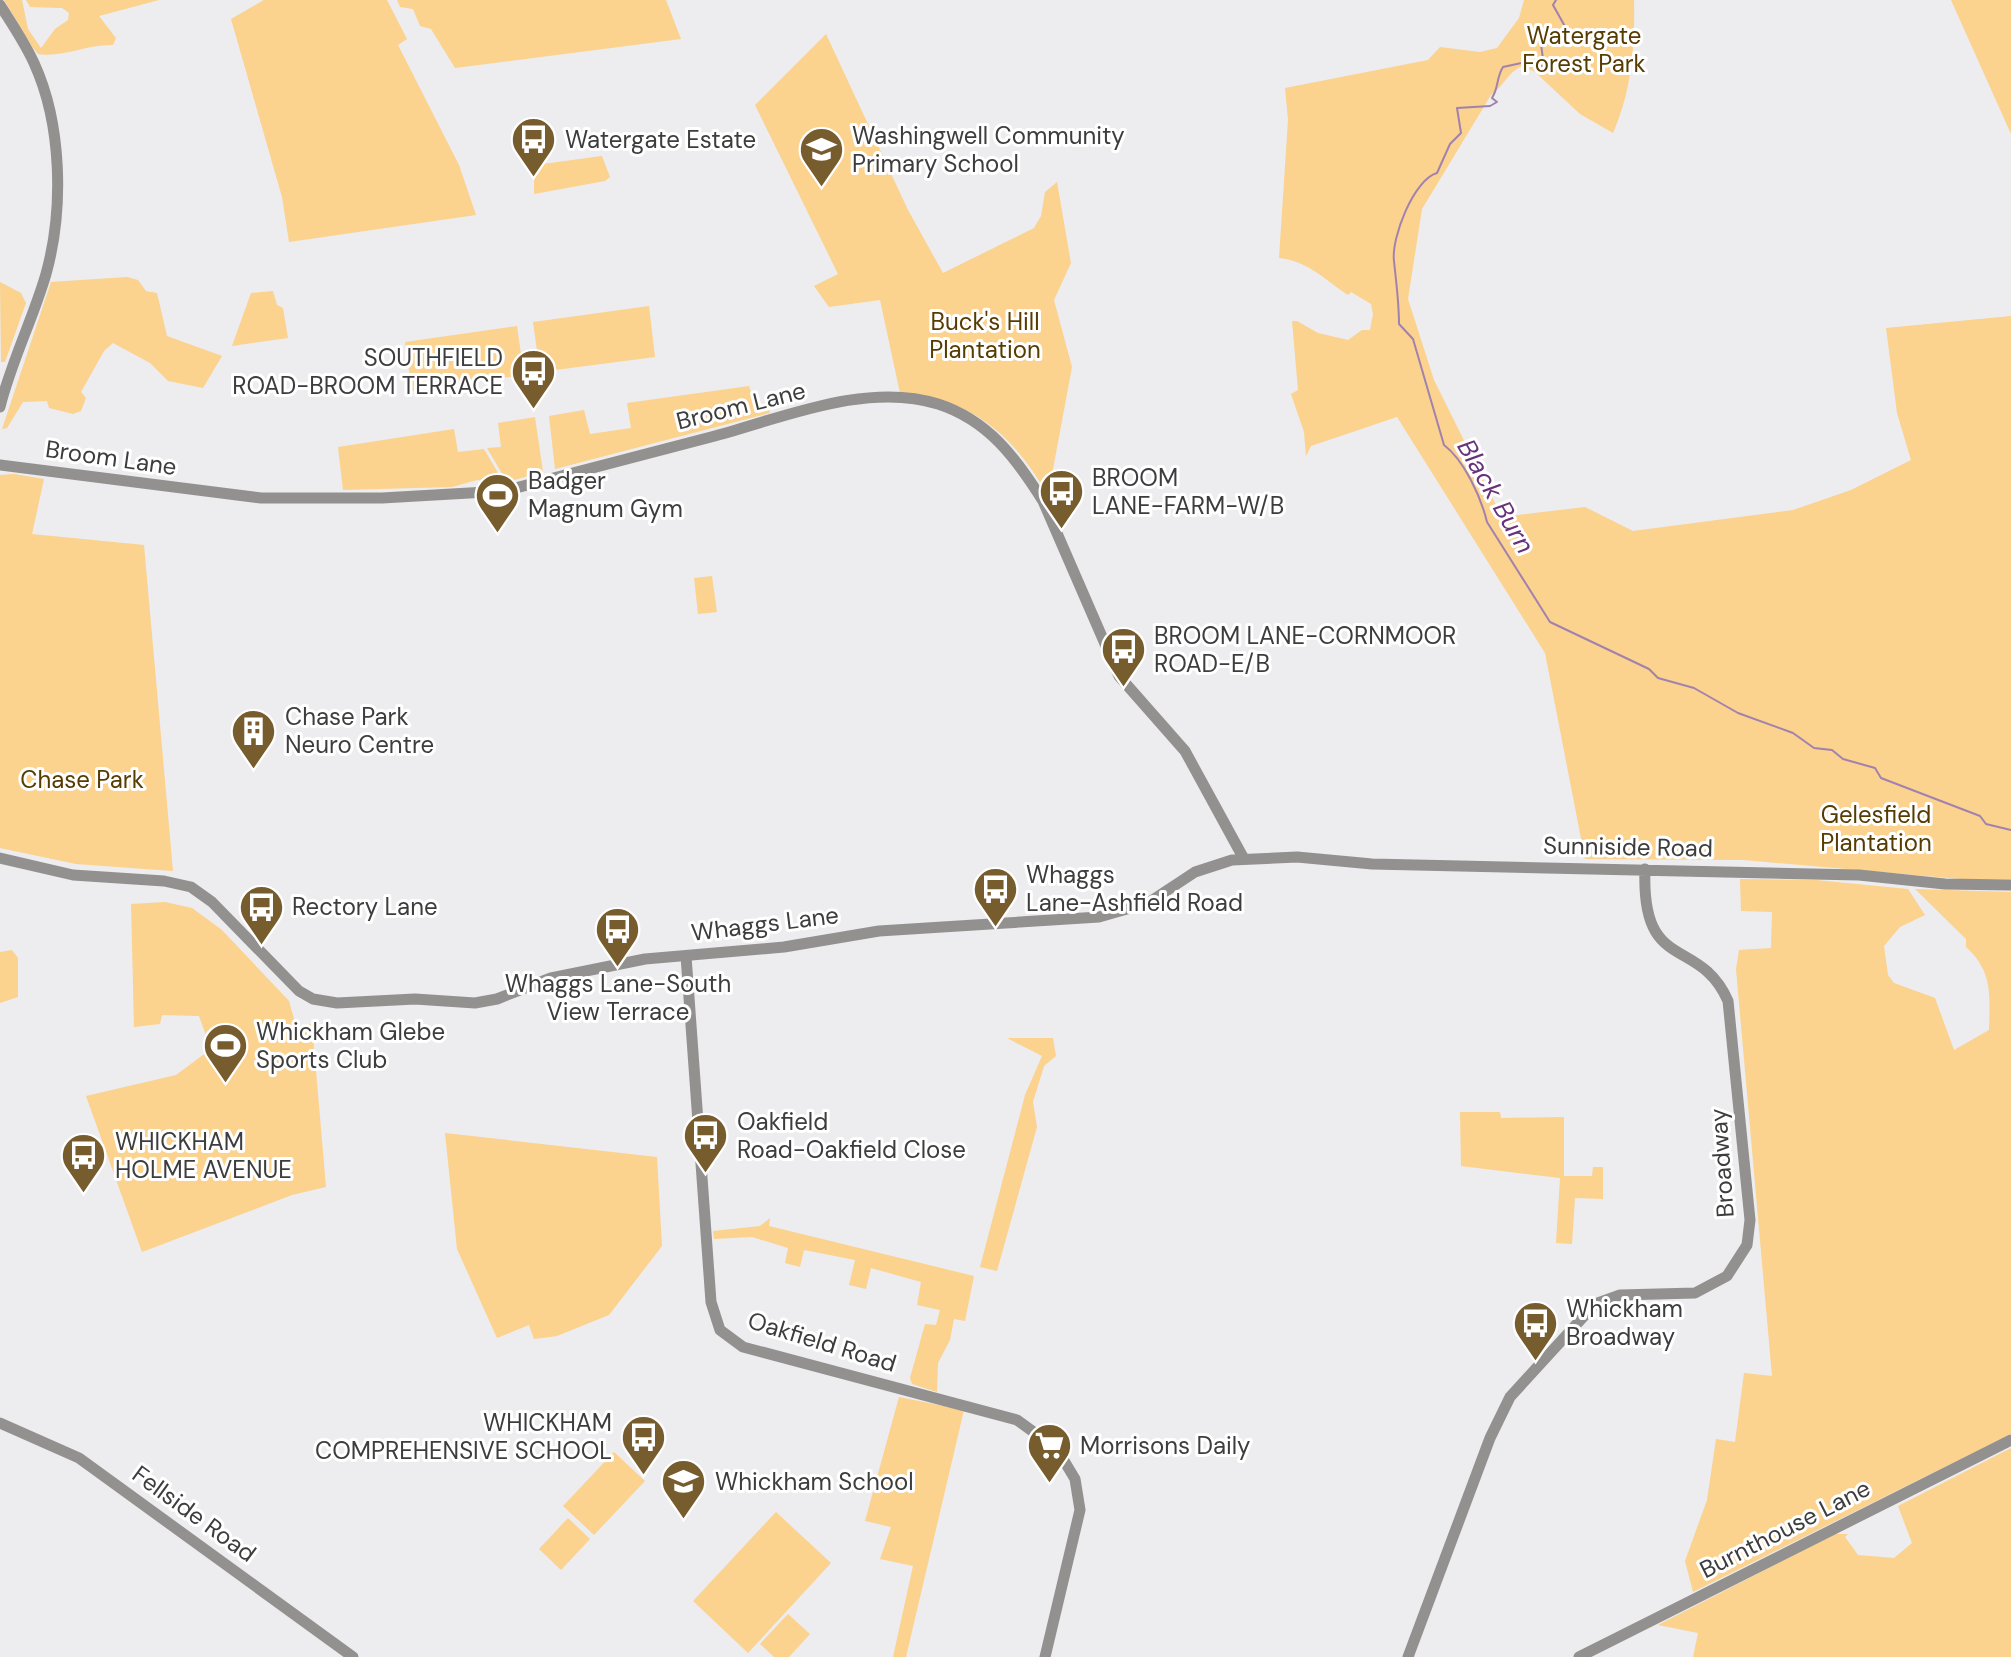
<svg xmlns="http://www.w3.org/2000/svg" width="2011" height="1657" viewBox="0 0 2011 1657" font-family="'DM Sans',sans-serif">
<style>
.green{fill:#fbd28e}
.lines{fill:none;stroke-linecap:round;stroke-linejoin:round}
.stream{stroke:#a182ae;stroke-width:2}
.secondary{stroke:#92918f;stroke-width:11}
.labels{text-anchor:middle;stroke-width:6;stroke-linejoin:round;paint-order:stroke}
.park-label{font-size:24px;fill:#573c01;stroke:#fff}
.poi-label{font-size:24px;fill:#3d3d3e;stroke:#fff;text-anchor:start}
.street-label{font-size:24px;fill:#3d3d3e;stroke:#fff}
.water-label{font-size:26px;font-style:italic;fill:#67327b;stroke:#fff}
</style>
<rect width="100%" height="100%" fill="#edecee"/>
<path class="green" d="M4 0H22L28 29 41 48 55 29 68 20 69 13 62 8 30 7 26 0H159L99 16 116 38 113 45C88 44 61 58 38 54L33 48Z
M264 0H387L407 39 398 45 459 165 476 215 289 242 282 197 231 19Z
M397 0H666L681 39 455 68 431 29 420 26 413 9 400 7Z
M1524 0H1634C1635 46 1632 90 1613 133L1580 114 1535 72 1522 66C1507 73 1504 86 1491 95L1422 209 1408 299 1434 380 1502 517 1585 507 1633 531 1793 510 1851 490 1911 460 1897 413 1886 328 2011 316V879H1960L1743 860 1585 859 1545 653 1397 417 1311 446 1306 456 1304 432 1291 394 1298 390 1292 321H1297L1318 333 1348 340 1362 330H1370L1373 314 1371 304 1351 292 1348 295C1324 279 1308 261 1279 258L1288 120 1285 88 1428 60 1440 47 1480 52 1497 48 1519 18Z
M1951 0H2011V134Z
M826 34 908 210 943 273 1034 228 1041 216 1045 192 1057 182 1071 263 1054 300 1072 367 1048 496C1015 436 970 397 900 393L880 300 829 307 814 286 838 274 755 105Z
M602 156 610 177 605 181 534 194V176L528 166Z
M127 277 138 280 146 291 157 293 167 336 222 356 203 388 168 381 150 363 113 343 104 351 81 392 86 398 81 411 73 414 49 408 47 401 23 402 7 428 2 429 51 282Z
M0 282 21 293 26 303 5 362H1Z
M273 291 277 305 283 308 288 338 232 346 251 293Z
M649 306 655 357 540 372 533 322Z
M517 326 524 375 412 391 405 342Z
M749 386 757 409 768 407 770 413 555 469 549 416 584 410 590 434 631 428 627 403Z
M535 417 543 472 507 482 487 448 501 447 498 423Z
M454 429 458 452 484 449 504 483 477 480 452 487 343 490 338 447Z
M14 474 44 479 32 534 144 545 173 871 76 864 0 848V475Z
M712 576 717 612 698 614 694 578Z
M1740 879 1816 880 1908 889 1925 915 1900 927 1884 946 1888 975 1894 983 1935 998 1954 1050 1989 1030C1990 996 1993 971 1966 947V939L1915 889 2011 892V1434L1693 1592 1685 1561 1707 1500 1716 1439 1735 1442 1744 1373 1772 1376 1736 969 1739 950 1771 948 1772 912 1741 911Z
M165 902 192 908 222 930 289 1001 296 1026 312 1024 326 1187 292 1195 142 1252 86 1096 176 1075 211 1049 199 1016 162 1015 160 1024 134 1027 131 904Z
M12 950 18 958V997L0 1003V952Z
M1007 1038H1053L1056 1056 1044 1066 1033 1102 1037 1127 997 1271 980 1267 1025 1095 1042 1056Z
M1460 1112H1500L1501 1118 1564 1117V1176H1592L1593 1167H1603V1199L1575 1198 1572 1244 1556 1243 1560 1178 1461 1166Z
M445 1133 657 1157 662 1246 609 1315 557 1336 534 1339 529 1325 497 1338 457 1249Z
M770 1218 769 1226 974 1276 965 1321 954 1319 950 1340 938 1363 937 1392 912 1384 910 1378 925 1324 936 1325 940 1310 917 1305 921 1282 871 1268 866 1289 849 1285 855 1260 804 1250 800 1267 785 1263 788 1248 752 1237 714 1239 713 1231 760 1226Z
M899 1397 964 1410 906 1657H893L913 1566 880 1559 891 1527 865 1521Z
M2011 1448V1657H1693L1698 1633 1658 1625 1835 1534H1848L1845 1537 1858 1555 1894 1558 1912 1543 1898 1506Z
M614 1452 645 1481 594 1535 563 1506Z
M776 1512 831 1563 748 1653 693 1601Z
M568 1518 590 1539 561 1570 539 1549Z
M788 1614 810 1634 789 1657H774L760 1644Z"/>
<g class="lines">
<path class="stream" d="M1556 0 1553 5 1567 30 1541 44 1544 67 1526 62 1503 67C1496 78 1499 87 1492 98L1497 102 1490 106 1457 108 1461 133 1450 144 1437 173C1414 179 1391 238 1394 261 1396 281 1399 302 1399 324L1413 339 1444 445C1464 460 1481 497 1487 522L1550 622 1649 669 1658 678 1694 688 1738 713 1793 733 1814 748 1832 750 1843 759 1875 768 1881 778 1980 816 1986 824 2011 830"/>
<path class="secondary" d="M0 5C12 24 25 43 34 63 62 124 64 209 46 274 33 319 11 362 0 407
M0 465 261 498H382L504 491C573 473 642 455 711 437 780 419 866 381 938 404 988 420 1016 458 1043 501L1119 676 1185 751 1244 859
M0 858 73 875 164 881 191 887 212 902 299 991 313 999 337 1003 415 999 475 1003 497 999 551 978 645 959 784 947 879 931 1099 917 1148 903 1195 872 1232 860 1297 857 1372 864 1859 875 1945 884 2011 885
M686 956 711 1302 720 1330 743 1347 1017 1420 1057 1449 1075 1479 1080 1510 1045 1657
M0 1423 79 1458 353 1657
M1408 1657 1490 1438 1510 1397 1595 1304 1620 1295 1695 1293 1727 1276 1747 1245 1750 1220 1728 1001C1699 935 1641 975 1645 869
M1579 1657 2011 1440"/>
</g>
<defs>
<symbol id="bus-pin" viewBox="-11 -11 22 30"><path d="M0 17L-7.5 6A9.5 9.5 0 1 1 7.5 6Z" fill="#775c2e" stroke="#fff"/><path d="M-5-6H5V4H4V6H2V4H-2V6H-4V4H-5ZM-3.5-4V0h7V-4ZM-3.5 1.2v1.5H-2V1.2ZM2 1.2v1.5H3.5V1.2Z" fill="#fff"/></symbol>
<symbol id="school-pin" viewBox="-11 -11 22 30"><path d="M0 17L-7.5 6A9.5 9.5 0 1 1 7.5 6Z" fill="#775c2e" stroke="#fff"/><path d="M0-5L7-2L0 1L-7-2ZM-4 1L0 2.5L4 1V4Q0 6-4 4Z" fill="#fff"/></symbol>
<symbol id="stadium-pin" viewBox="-11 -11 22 30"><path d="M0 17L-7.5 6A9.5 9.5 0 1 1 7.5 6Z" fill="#775c2e" stroke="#fff"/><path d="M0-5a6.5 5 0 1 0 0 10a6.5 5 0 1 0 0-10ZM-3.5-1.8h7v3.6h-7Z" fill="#fff"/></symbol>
<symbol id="building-pin" viewBox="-11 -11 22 30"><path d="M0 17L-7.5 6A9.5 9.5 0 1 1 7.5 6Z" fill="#775c2e" stroke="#fff"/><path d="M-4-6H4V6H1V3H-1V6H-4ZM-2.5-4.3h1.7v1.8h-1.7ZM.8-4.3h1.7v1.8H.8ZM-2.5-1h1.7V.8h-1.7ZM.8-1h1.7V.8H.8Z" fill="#fff"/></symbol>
<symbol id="supermarket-pin" viewBox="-11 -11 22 30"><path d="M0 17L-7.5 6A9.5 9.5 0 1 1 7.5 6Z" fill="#775c2e" stroke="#fff"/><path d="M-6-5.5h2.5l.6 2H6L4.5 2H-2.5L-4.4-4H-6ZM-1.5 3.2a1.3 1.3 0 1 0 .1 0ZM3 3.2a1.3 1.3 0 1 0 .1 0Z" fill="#fff"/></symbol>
</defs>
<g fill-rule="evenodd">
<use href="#bus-pin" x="508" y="114" width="51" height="69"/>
<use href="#school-pin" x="796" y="124" width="51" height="69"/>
<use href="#bus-pin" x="508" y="346" width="51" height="69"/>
<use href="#bus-pin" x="1036" y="466" width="51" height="69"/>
<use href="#stadium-pin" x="472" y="470" width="51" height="69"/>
<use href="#bus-pin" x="1098" y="624" width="51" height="69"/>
<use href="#building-pin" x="228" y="706" width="51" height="69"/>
<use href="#bus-pin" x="970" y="864" width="51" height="69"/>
<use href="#bus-pin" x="236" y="882" width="51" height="69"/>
<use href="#bus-pin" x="592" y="904" width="51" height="69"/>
<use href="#stadium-pin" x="200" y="1020" width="51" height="69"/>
<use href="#bus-pin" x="680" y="1110" width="51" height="69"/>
<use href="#bus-pin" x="58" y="1130" width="51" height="69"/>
<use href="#bus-pin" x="1510" y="1298" width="51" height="69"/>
<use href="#bus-pin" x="618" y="1412" width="51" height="69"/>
<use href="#supermarket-pin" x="1024" y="1420" width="51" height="69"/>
<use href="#school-pin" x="658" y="1456" width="51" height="69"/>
</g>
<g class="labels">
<g class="park-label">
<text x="1584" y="44">Watergate<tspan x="1584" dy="28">Forest Park</tspan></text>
<text x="985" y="330">Buck's Hill<tspan x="985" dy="28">Plantation</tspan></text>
<text x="82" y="788">Chase Park</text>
<text x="1876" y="823">Gelesfield<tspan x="1876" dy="28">Plantation</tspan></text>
</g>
<g class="poi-label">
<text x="852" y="144">Washingwell Community<tspan x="852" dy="28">Primary School</tspan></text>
<text x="565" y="148">Watergate Estate</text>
<text x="503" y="366" text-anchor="end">SOUTHFIELD<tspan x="503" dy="28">ROAD-BROOM TERRACE</tspan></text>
<text x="1092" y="486">BROOM<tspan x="1092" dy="28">LANE-FARM-W/B</tspan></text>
<text x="528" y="489">Badger<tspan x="528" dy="28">Magnum Gym</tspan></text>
<text x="1154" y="644">BROOM LANE-CORNMOOR<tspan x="1154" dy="28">ROAD-E/B</tspan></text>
<text x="285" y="725">Chase Park<tspan x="285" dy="28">Neuro Centre</tspan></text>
<text x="1026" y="883">Whaggs<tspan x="1026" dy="28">Lane-Ashfield Road</tspan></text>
<text x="292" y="915">Rectory Lane</text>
<text x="618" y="992" text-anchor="middle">Whaggs Lane-South<tspan x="618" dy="28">View Terrace</tspan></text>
<text x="256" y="1040">Whickham Glebe<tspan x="256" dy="28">Sports Club</tspan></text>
<text x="737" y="1130">Oakfield<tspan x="737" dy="28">Road-Oakfield Close</tspan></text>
<text x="115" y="1150">WHICKHAM<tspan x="115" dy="28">HOLME AVENUE</tspan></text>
<text x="1566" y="1317">Whickham<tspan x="1566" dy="28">Broadway</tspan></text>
<text x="612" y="1431" text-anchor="end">WHICKHAM<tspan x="612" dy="28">COMPREHENSIVE SCHOOL</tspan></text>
<text x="1080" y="1454">Morrisons Daily</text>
<text x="715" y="1490">Whickham School</text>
</g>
<g class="street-label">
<text transform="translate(741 406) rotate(-14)" y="8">Broom Lane</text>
<text transform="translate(111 458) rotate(8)" y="8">Broom Lane</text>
<text transform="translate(1628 847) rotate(1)" y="8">Sunniside Road</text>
<text transform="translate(765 924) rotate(-7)" y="8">Whaggs Lane</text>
<text transform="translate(1722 1163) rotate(-94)" y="8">Broadway</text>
<text transform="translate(822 1342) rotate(17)" y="8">Oakfield Road</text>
<text transform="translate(194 1514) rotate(36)" y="8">Fellside Road</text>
<text transform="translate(1785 1529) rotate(-27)" y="8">Burnthouse Lane</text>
</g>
<g class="water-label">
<text transform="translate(1496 496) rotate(60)" y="9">Black Burn</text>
</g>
</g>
</svg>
